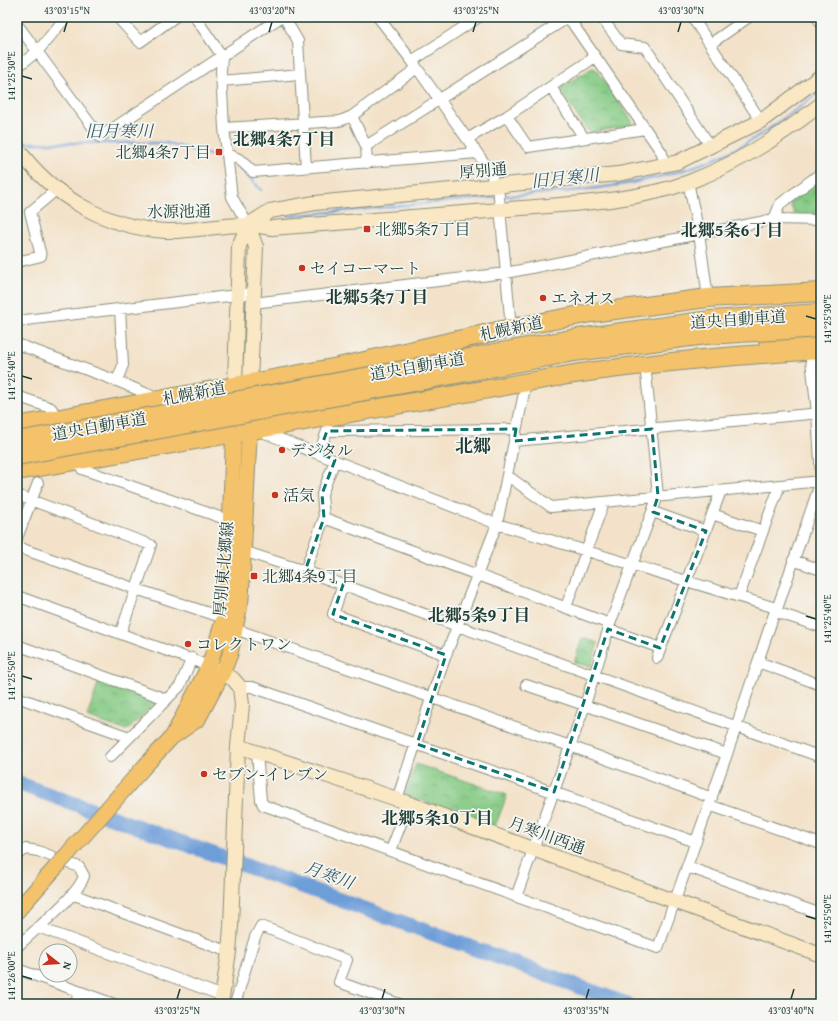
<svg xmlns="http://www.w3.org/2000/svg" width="838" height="1021" viewBox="0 0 838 1021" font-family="'Gentium Book Plus','Noto Serif JP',serif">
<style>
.park{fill:url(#park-crowns);stroke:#52845c}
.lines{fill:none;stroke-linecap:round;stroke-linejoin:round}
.stream{stroke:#6e9ed8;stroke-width:2.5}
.river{stroke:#6e9ed8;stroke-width:15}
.street-casing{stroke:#89907e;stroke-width:12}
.secondary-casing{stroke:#89907e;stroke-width:16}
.primary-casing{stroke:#89907e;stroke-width:17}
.highway-casing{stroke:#89907e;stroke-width:20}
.street{stroke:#fff;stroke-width:10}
.secondary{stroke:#fae7c3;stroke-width:14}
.primary{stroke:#f3c26a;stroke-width:15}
.highway{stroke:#f3c26a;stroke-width:18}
.primary-bridge-casing{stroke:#89907e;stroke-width:17;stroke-linecap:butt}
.highway-bridge-casing{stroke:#89907e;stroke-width:20;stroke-linecap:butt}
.primary-bridge{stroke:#f3c26a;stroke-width:15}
.highway-bridge{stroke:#f3c26a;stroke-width:18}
.marked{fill:none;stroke:#0f766e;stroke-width:3;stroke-dasharray:8 5;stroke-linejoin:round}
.ticks{fill:none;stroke:#1f3d34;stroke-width:1.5}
.poi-dot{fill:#c8321e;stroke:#f6f6f2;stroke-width:1.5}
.labels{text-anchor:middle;stroke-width:3.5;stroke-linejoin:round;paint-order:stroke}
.poi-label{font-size:16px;fill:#1f3d34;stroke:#f6f6f2;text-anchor:start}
.street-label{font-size:16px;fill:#1f3d34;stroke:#f6f6f2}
.water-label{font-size:17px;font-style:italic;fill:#375a65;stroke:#f6f6f2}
.neighbourhood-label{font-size:17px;font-weight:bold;fill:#1f3d34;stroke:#f6f6f2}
.quarter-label{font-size:18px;font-weight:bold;fill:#1f3d34;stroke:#f6f6f2}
.neatline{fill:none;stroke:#1f3d34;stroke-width:1.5}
.ticks-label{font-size:10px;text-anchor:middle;fill:#1f3d34}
</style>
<defs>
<pattern id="park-crowns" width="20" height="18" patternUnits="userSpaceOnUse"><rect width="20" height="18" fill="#85ca84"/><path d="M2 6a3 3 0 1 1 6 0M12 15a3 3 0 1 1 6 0" fill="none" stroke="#6ca56d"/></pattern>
</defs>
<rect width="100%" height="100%" fill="#f6f6f2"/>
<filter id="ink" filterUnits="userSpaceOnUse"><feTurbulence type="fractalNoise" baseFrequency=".025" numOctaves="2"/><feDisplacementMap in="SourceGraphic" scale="8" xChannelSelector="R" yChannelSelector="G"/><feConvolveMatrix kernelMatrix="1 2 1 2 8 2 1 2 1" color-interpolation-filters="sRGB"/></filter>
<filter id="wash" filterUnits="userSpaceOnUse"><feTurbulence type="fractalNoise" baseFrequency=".012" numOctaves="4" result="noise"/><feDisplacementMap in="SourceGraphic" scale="16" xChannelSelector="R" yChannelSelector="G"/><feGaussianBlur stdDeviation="0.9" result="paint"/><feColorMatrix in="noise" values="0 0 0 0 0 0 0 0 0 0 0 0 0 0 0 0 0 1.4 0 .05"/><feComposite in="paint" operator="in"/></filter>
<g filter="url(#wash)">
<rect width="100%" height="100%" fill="#f3e2c9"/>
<path class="park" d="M592 68 596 69 632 121 631 126 591 132 587 130 561 92 562 87Z
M821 180V214H794L790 203Z
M582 638 598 643 591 666 574 663Z
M99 681 153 699 154 704 129 729 124 730 87 717Z
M416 764 507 795 495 827 405 795Z"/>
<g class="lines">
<path class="stream" d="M19 143H166L219 157
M241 169 261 190
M502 196C575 192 651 186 719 157 756 141 789 115 821 91
M288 216 497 197"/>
<path class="river" d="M17 783 627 1004"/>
</g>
</g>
<g filter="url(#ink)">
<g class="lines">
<defs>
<path id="street" d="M117 17 140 42 175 17
M195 17 222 56 221 72 224 128 232 197 248 225
M284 17 298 41 306 167
M378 17 412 61 492 174 493 186
M568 17 662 153 664 165
M601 17 621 44 645 47 711 147
M692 17 761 121
M817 17 821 23
M17 24 100 137 281 17
M710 44 749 17
M412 61 479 17
M17 67 37 52 66 17
M221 81 300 74
M551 87 584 138
M352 116 366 146 367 163
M507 116 528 147 645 129
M224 128 340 121 352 116 417 68
M467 139 507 116 595 57
M366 146 569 17
M226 153 239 159 253 172 477 153
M688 182 699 233 708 298
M498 186 511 328
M774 219 780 204 821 173
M17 262 41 256 30 212 56 190
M253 303 506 273 774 219 821 220
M17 321 254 293
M17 344 117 381 157 398
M810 351 817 413 821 478
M117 381 123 365 120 309
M17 396 51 408 58 418
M514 441 821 413
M319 453 327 431 516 429
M78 460 82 469 231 521
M508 476 551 507 821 481
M821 481 776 612 821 627
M17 495 151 545 121 632
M653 512 706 531
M712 514 763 531
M324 518 610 624
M17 538 38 483
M17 547 136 589 224 618
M243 551 305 571 821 757
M793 560 821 570
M305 571 324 518 322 494 335 460
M343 585 333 614 446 655
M17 596 209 666
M739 596 780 485
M566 607 604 502
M235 629 570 746 712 798
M608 629 660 648
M17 645 166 699
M657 658 721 491
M758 662 821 685
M526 685 727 754
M240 687H252L696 842
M17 697 129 737
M257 753 261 800 263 805 658 948 727 754 776 608 497 524 262 432
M110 757 180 686 192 658
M397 799 446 655 497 524 526 383
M709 805 821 844
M391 850 409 803
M17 855 26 849 38 851 79 867 84 876C78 896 33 931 17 947
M688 867 821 914
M72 894 229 952
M516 897 585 705 610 624 658 496 645 363
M38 927 223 996
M17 969 114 1004
M75 1004 80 992
M235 1004 255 937 261 926 347 960 339 982 399 1004"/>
<path id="secondary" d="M17 148C52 196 106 228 166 231 193 232 221 224 248 225 256 225 264 227 272 228 352 222 431 216 510 209 568 204 634 202 689 182 737 164 781 136 821 104
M248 225 256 247 250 382
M235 385 239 246 248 225 270 211 315 203 618 174 678 162 761 121 821 76
M213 668 233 679 240 687 242 705 238 746 231 926 229 952 221 1004
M238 746 397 799 821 955"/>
<path id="primary" d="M173 736 209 666 224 618 228 585 234 422
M144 767 172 737 198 719 223 672 230 654 241 599 250 419
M17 911 57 866"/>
<path id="highway" d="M768 341 821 337
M17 426 338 367 511 328 591 313 708 298 821 292
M17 471 574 374C656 362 738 355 821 350"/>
</defs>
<use href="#street" class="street-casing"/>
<use href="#secondary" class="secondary-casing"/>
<use href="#primary" class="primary-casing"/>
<use href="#highway" class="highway-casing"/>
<use href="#street" class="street"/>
<use href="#secondary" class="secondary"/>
<use href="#primary" class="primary"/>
<use href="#highway" class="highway"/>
<defs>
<path id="primary-bridge" d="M57 866 144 767"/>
<path id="highway-bridge" d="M17 441 571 339 710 320 821 313
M17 456 574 352 706 335 821 328"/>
</defs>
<use href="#primary-bridge" class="primary-bridge-casing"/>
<use href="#highway-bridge" class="highway-bridge-casing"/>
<use href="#primary-bridge" class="primary-bridge"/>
<use href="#highway-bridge" class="highway-bridge"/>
</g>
</g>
<path class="marked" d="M516 429 514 441 652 429 658 496 653 512 706 531 660 648 608 629 554 792 417 744 446 655 333 614 343 585 305 571 324 518 322 494 335 460 319 453 327 431Z"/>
<path class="ticks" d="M64 32 67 22M269 32 272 22M473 32 476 22M678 32 681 22M22 76 32 79M806 316 816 319M22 376 32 379M806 616 816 619M22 676 32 679M806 916 816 919M22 976 32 979M177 999 180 989M382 999 385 989M586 999 589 989M791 999 794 989"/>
<g class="poi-dot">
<rect x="215" y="148" width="8" height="8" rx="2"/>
<rect x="363" y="225" width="8" height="8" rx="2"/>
<circle cx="302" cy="268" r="4"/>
<circle cx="543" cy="298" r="4"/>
<circle cx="282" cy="450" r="4"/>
<circle cx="275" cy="495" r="4"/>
<rect x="250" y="572" width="8" height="8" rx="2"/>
<circle cx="188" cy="644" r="4"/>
<circle cx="204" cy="774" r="4"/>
</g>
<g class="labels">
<g class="poi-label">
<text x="211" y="158" text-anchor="end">北郷4条7丁目</text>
<text x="375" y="235">北郷5条7丁目</text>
<text x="310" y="274">セイコーマート</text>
<text x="551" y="304">エネオス</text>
<text x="290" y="456">デジタル</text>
<text x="283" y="501">活気</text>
<text x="262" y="582">北郷4条9丁目</text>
<text x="196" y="650">コレクトワン</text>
<text x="212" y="780">セブン-イレブン</text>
</g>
<g class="street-label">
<text transform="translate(483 170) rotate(-5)" y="6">厚別通</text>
<text transform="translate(179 211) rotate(-1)" y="6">水源池通</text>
<text transform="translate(738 319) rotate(-4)" y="6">道央自動車道</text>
<text transform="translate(511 328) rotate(-12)" y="6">札幌新道</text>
<text transform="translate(417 366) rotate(-10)" y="6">道央自動車道</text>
<text transform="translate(194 393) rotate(-11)" y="6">札幌新道</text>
<text transform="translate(99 426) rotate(-10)" y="6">道央自動車道</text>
<text transform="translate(223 569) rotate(-85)" y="6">厚別東北郷線</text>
<text transform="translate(547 835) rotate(20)" y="6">月寒川西通</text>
</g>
<g class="water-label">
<text x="119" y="137">旧月寒川</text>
<text transform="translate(565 178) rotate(-6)" y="6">旧月寒川</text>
<text transform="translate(329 875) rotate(20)" y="6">月寒川</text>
</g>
<g class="neighbourhood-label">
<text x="284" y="145">北郷4条7丁目</text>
<text x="732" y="236">北郷5条6丁目</text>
<text x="377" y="303">北郷5条7丁目</text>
<text x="479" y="621">北郷5条9丁目</text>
<text x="437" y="824">北郷5条10丁目</text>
</g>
<g class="quarter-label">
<text x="473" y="452">北郷</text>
</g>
</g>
<rect width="838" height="1021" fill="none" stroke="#f6f6f2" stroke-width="44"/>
<g transform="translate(58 963) rotate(107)"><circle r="19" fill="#f6f6f2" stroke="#a0aca6"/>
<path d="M0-3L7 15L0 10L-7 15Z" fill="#c8321e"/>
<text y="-6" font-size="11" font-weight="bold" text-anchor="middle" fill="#1f3d34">N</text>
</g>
<rect x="22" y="22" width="794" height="977" class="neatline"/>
<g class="ticks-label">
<text x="67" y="14">43°03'15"N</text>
<text x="272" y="14">43°03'20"N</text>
<text x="476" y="14">43°03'25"N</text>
<text x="681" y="14">43°03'30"N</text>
<text transform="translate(11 76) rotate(-90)" y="4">141°25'30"E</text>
<text transform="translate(827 319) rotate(-90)" y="4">141°25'30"E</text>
<text transform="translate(11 376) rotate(-90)" y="4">141°25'40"E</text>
<text transform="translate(827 619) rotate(-90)" y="4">141°25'40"E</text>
<text transform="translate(11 676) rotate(-90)" y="4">141°25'50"E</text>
<text transform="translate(827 919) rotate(-90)" y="4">141°25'50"E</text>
<text transform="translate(11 976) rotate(-90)" y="4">141°26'00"E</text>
<text x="177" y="1014">43°03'25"N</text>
<text x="382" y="1014">43°03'30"N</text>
<text x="586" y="1014">43°03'35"N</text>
<text x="791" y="1014">43°03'40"N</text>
</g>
</svg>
